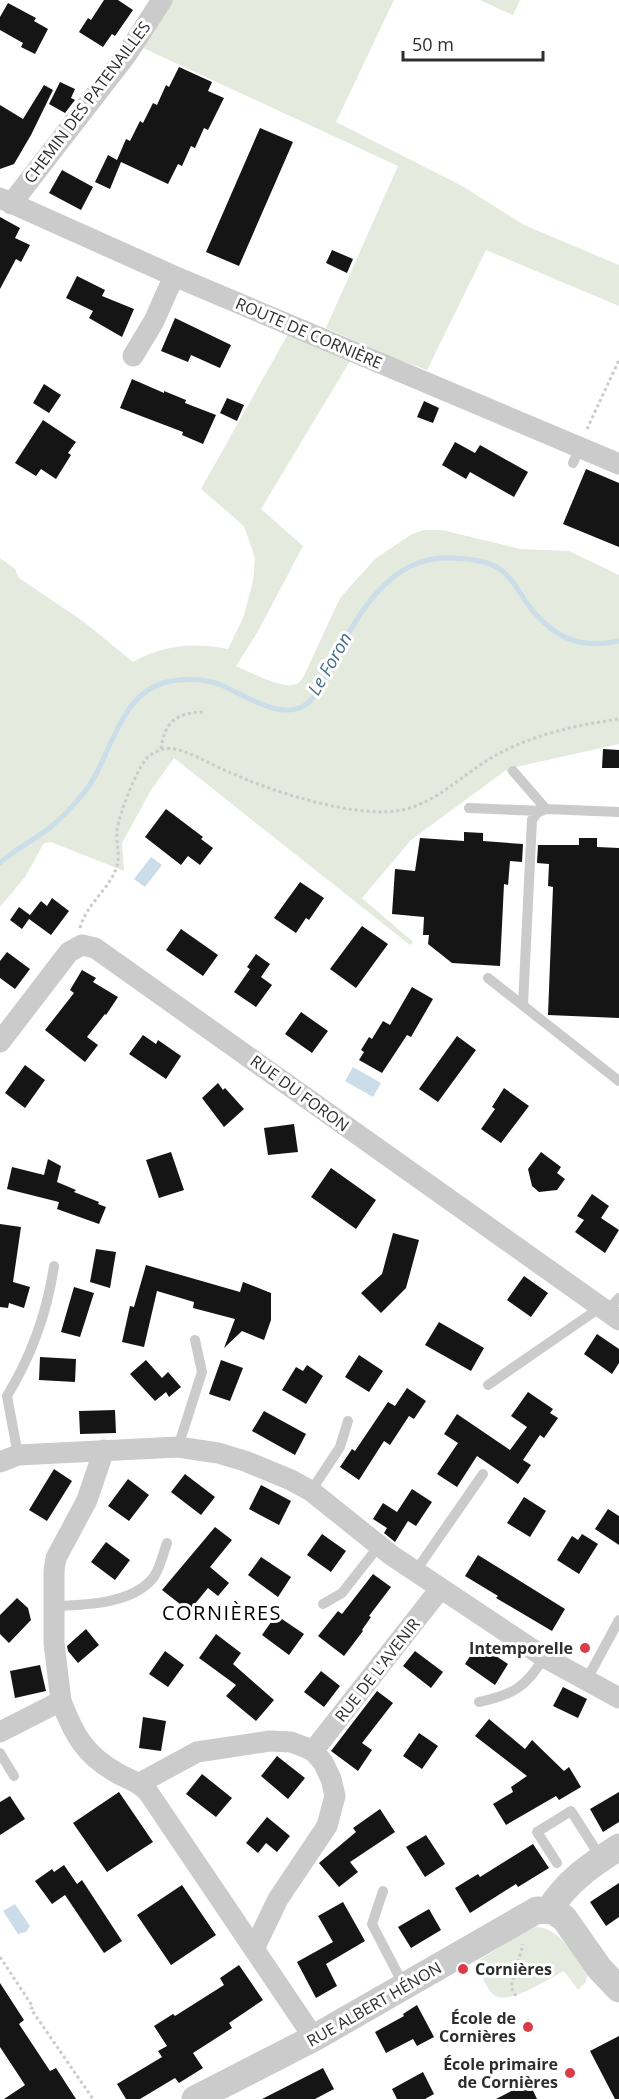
<svg xmlns="http://www.w3.org/2000/svg" width="619" height="2099" viewBox="0 0 619 2099" font-family="'Open Sans',sans-serif">
<style>
.green{fill:#e4eadd}
.water{fill:#cadde9}
.lines{fill:none;stroke-linecap:round;stroke-linejoin:round}
.stream{stroke:#cadde9;stroke-width:5}
.building{fill:#151515}
.path{stroke:#cbcbcb;stroke-width:3;stroke-dasharray:3 3;stroke-linecap:butt}
.service{stroke:#cbcbcb;stroke-width:10}
.minor{stroke:#cbcbcb;stroke-width:21}
.tertiary{stroke:#cbcbcb;stroke-width:27}
.poi-dot{fill:#d83d49;stroke:#fff;stroke-width:2}
.labels{text-anchor:middle;stroke-width:6;stroke-linejoin:round;paint-order:stroke}
.street-label{font-size:16px;fill:#2e2e2e;stroke:#fff}
.poi-label{font-size:16px;font-weight:bold;fill:#2e2e2e;stroke:#fff;text-anchor:end}
.water-label{font-size:18px;font-style:italic;fill:#426e8a;stroke:#fff}
.quarter-label{font-size:20px;letter-spacing:1.5px;fill:#000;stroke:#fff}
</style>
<rect width="100%" height="100%" fill="#fff"/>
<path class="green" d="M172 0H394L336 122 464 187 524 225 619 265V306L486 250 427 370 392 357 326 328 398 166 141 47Z
M480 0H520L513 15Z
M288 334 350 361 261 509 303 546 257 633 236 666C250 672 282 690 296 684 299 683 301 680 303 678L340 598 375 559 412 534 424 530H442L520 549 569 551 619 575V744L516 767 508 773 506 770 411 840 362 898 413 942 410 945 174 758 151 790 122 843 124 871 51 842 44 843 25 877 0 907V558L15 569 19 578 84 622 133 662C163 645 194 642 228 649L243 618 253 582 255 558 244 526 201 489Z
M536 1927C560 1927 574 1957 587 1975L586 1982 578 1990 564 1971C549 1978 509 2006 494 1995 486 1989 480 1972 476 1962L522 1933Z"/>
<path class="water" d="M151 857 162 865 145 887 134 879Z
M353 1067 381 1083 373 1097 345 1081Z
M15 1904 30 1926 26 1932 18 1934 3 1911Z"/>
<g class="lines">
<path class="stream" d="M0 863C15 849 33 841 48 829 61 819 73 806 83 794 111 760 117 697 163 683 180 678 205 678 221 685 244 695 286 724 309 702 321 691 327 674 334 660 358 614 390 556 449 558 466 559 487 559 501 570 512 578 519 591 526 602 551 636 577 650 619 641"/>
</g>
<path class="building" d="M104 0H118L133 10 115 36 112 34 103 47 79 32 88 18 91 20Z
M8 3 36 18 34 21 48 29 35 54 21 47 23 43 0 30V17Z
M179 67 212 82 208 91 224 98 208 130 204 128 195 148 191 146 182 166 178 164 168 184 121 162 110 189 95 182 108 155 117 160 126 139 130 141 140 121 143 123 153 103 157 105 166 85 169 87Z
M60 82 75 89 71 98 75 100 65 113 49 104Z
M44 85 53 90 31 135 14 164 0 169V105L23 119Z
M260 128 293 142 239 266 206 252Z
M62 170 93 187 81 210 49 193Z
M0 217 20 228 15 238 30 245 21 262 16 259 0 289Z
M332 250 353 259 347 273 326 263Z
M77 276 105 290 102 296 134 309 122 337 89 318 93 311 66 298Z
M175 318 231 345 220 368 191 355 188 362 161 351Z
M132 379 164 393V391L186 400 185 403 216 415 203 444 182 435 183 432 120 408Z
M44 384 61 395 49 413 33 403Z
M227 398 244 405 237 421 220 413Z
M424 401 439 408 433 423 417 417Z
M43 420 76 442 68 453 71 455 56 479 41 469 36 476 15 463Z
M455 442 475 453 480 445 528 472 514 497 470 472 466 479 442 465Z
M586 469 619 483V547L563 524Z
M603 749 619 750V768H602Z
M166 809 203 837 201 839 213 848 200 865 188 856 181 865 145 837Z
M464 832 483 833V841L523 844 522 862 510 861 508 885 504 884 500 966 452 963 428 944 429 935H423L424 917 392 914 395 869 415 871 420 838 464 841Z
M579 838H597V847L619 848V1018L548 1015 553 887 548 886 549 864 537 863 538 845H579Z
M300 882 324 898 309 920 306 918 296 933 274 918Z
M52 898 69 911 51 935 29 919 22 929 10 920 19 907 30 915 41 901 47 906Z
M362 926 388 944 356 988 330 969Z
M181 929 218 955 203 976 166 950Z
M7 952 30 969 15 989 0 978V961Z
M256 954 270 964 261 977 247 967Z
M250 969 272 985 256 1007 234 992Z
M82 970 96 978 93 982 118 997 106 1015 105 1014 87 1037 98 1045 85 1062 45 1030 74 993 70 990Z
M412 987 433 999 411 1037 407 1035 382 1073 359 1060 364 1052 361 1050 369 1037 372 1039 383 1021 390 1025Z
M301 1012 328 1031 312 1053 285 1034Z
M143 1035 156 1044 158 1040 181 1056 166 1079 129 1054Z
M457 1036 476 1050 438 1102 419 1089Z
M25 1065 45 1080 25 1108 5 1093Z
M218 1083 223 1090 225 1088 244 1109 224 1127 202 1098Z
M504 1088 529 1106 501 1143 481 1129 495 1109 492 1107Z
M294 1124 298 1152 268 1155 264 1128Z
M171 1152 184 1190 159 1198 146 1160Z
M541 1152 561 1167 557 1173 565 1179 557 1190 539 1192 532 1186 528 1169Z
M48 1159 61 1166 57 1182 76 1190 74 1192 99 1202 98 1204 106 1207 99 1224 57 1209 59 1202 7 1189 12 1167 44 1175Z
M331 1168 376 1200 356 1229 311 1197Z
M592 1194 609 1206 601 1218 619 1230 605 1253 575 1232 584 1220 577 1216Z
M0 1224 21 1227 13 1282 30 1287 24 1308 9 1303 8 1308 0 1307Z
M393 1233 419 1240 406 1288 381 1313 361 1293 382 1274Z
M96 1249 116 1252 110 1288 90 1282Z
M146 1265 240 1292 243 1282 271 1293V1320L264 1340 242 1331 224 1348 235 1319 193 1308 194 1302 157 1291 144 1347 122 1342 130 1306 134 1307Z
M524 1276 548 1293 531 1317 507 1300Z
M74 1287 94 1293 80 1337 61 1332Z
M439 1322 484 1348 471 1371 425 1345Z
M597 1334 619 1349V1363L612 1374 584 1354Z
M359 1355 383 1371 369 1392 345 1377Z
M40 1357 76 1359 75 1382 39 1380Z
M146 1360 162 1378 168 1372 181 1387 169 1397 166 1392 155 1401 130 1374Z
M221 1360 243 1368 230 1401 209 1394Z
M307 1365 323 1376 306 1404 282 1390 296 1367 303 1371Z
M407 1388 426 1401 414 1419 409 1416 390 1445 384 1441 359 1480 340 1467 352 1449 355 1451 388 1402 395 1406Z
M528 1392 553 1409 550 1413 558 1418 544 1438 540 1435 523 1460 531 1465 518 1484 477 1456 457 1487 437 1474 458 1443 444 1434 457 1414 510 1450 527 1427 511 1416Z
M115 1410 116 1433 80 1434 79 1411Z
M264 1411 306 1434 295 1455 252 1431Z
M54 1469 72 1481 47 1521 29 1510Z
M185 1474 215 1497 201 1515 171 1492Z
M128 1479 149 1495 129 1521 108 1506Z
M261 1485 291 1501 279 1525 249 1509Z
M412 1489 432 1502 416 1526 408 1521 395 1542 384 1533 387 1528 373 1519 383 1503 397 1512Z
M524 1497 546 1511 530 1537 507 1523Z
M608 1509 619 1516V1545L595 1529Z
M215 1527 232 1540 210 1567 229 1583 218 1596 208 1588 189 1611 162 1590Z
M322 1534 346 1551 331 1572 307 1555Z
M582 1534 598 1544 579 1574 557 1560 572 1536 578 1540Z
M106 1542 130 1560 115 1580 91 1562Z
M478 1555 565 1609 552 1631 496 1598 498 1596 465 1576Z
M261 1557 291 1577 278 1597 248 1575Z
M373 1574 391 1587 369 1616 371 1617 362 1630 363 1631 344 1656 318 1636 338 1611 342 1614Z
M17 1598 28 1608 31 1620 9 1643 0 1634V1615Z
M276 1615 304 1634 289 1655 262 1635Z
M86 1629 99 1645 78 1663 68 1651 67 1646Z
M216 1634 241 1653 233 1664 274 1700 256 1721 226 1696 236 1685 199 1658Z
M478 1644 508 1664 495 1685 465 1664Z
M165 1651 184 1665 168 1687 149 1674Z
M415 1651 443 1672 431 1688 403 1666Z
M40 1665 46 1691 15 1698 10 1671Z
M321 1671 340 1686 324 1707 304 1692Z
M563 1687 587 1699 578 1718 553 1706Z
M377 1691 393 1703 362 1743 372 1750 358 1771 331 1751Z
M143 1717 166 1721 161 1751 139 1748Z
M489 1719 525 1749 532 1740 564 1771 569 1767 581 1787 559 1800 556 1796 506 1825 493 1804 513 1792 511 1787 527 1776 475 1736Z
M419 1733 438 1746 422 1769 403 1756Z
M277 1756 305 1778 288 1799 261 1776Z
M202 1774 232 1798 216 1817 186 1794Z
M119 1792 153 1842 107 1872 73 1823Z
M619 1792V1822L603 1832 590 1809Z
M10 1796 25 1819 0 1835V1802Z
M380 1809 395 1832 350 1862 358 1872 339 1887 319 1863 356 1832 353 1828Z
M267 1817 290 1836 277 1852 266 1843 258 1853 246 1843Z
M426 1835 445 1864 425 1877 406 1847Z
M533 1844 549 1868 518 1887 516 1884 470 1913 455 1888 478 1874 480 1877Z
M64 1865 77 1884 82 1880 122 1941 104 1953 65 1895 52 1904 35 1881 52 1869 54 1872Z
M619 1883V1917L606 1926 590 1902Z
M182 1885 216 1935 171 1965 137 1915Z
M343 1902 365 1941 326 1964 337 1986 316 1998 297 1962 333 1942 318 1916Z
M429 1909 441 1930 411 1948 398 1927Z
M239 1965 263 2000 229 2023 232 2028 193 2053 203 2068 179 2083 175 2078 140 2099H126L117 2084 162 2057 158 2051 167 2046 154 2026 173 2014 175 2016 224 1985 220 1978Z
M0 1983 24 2020 19 2024 50 2071 56 2068 76 2099H4L25 2085 0 2047Z
M417 2005 434 2037 417 2046 413 2039 386 2053 375 2032 404 2016 403 2014Z
M619 2036V2099H615L590 2051Z
M323 2068 334 2089 315 2099H262Z
M423 2072 434 2094 425 2099H397L392 2089Z
M529 2082 537 2099H496Z"/>
<g class="lines">
<path class="path" d="M587 429 619 360
M161 749C164 722 177 712 205 712
M80 928C86 904 110 889 117 866 120 855 116 842 117 830 119 814 136 771 146 759 155 750 167 746 179 750 196 755 212 765 229 772 270 791 351 817 396 811 435 806 464 772 498 754 535 734 577 725 619 719
M0 1957 33 2007 31 2009 93 2099
M516 1996 511 1987 523 1944"/>
<path class="service" d="M573 463 580 447
M513 771 546 809
M469 808 541 811
M488 978 619 1081
M523 1005 532 820 537 813 546 809 619 812
M607 1311 619 1298
M488 1385 601 1307
M178 1447 202 1372 195 1340
M18 1455 7 1396C32 1355 47 1313 54 1266
M311 1491 340 1447 348 1421
M415 1572 483 1474
M323 1604 342 1593 378 1547
M55 1606C85 1605 132 1604 153 1578 160 1569 163 1554 167 1543
M586 1681 619 1620
M479 1702C512 1695 527 1687 544 1657
M0 1753 14 1776
M557 1863 537 1832 571 1811 601 1858
M383 1891 372 1924 404 1986"/>
<path class="minor" d="M0 198 174 276 619 464
M11 204 127 54 162 0
M133 356 154 321 174 276
M0 1042 69 952 82 945 95 948 619 1320
M0 1462 18 1455 178 1447 218 1453 245 1461 291 1480 311 1491 391 1555 544 1657 619 1698
M61 1701C74 1735 85 1755 117 1773 129 1780 139 1781 148 1792L314 2038
M0 1732 61 1701 54 1643V1571L56 1558 87 1500 104 1450
M313 1751 440 1589
M140 1783 197 1752 270 1741 291 1742 307 1748 313 1751 323 1762 331 1779 335 1796 327 1826 278 1899 254 1949"/>
<path class="tertiary" d="M549 1910C567 1881 591 1865 619 1847
M195 2099 314 2038 537 1910 553 1911 564 1918 599 1968 619 1989"/>
</g>
<g class="poi-dot">
<circle cx="585" cy="1648" r="6"/>
<circle cx="463" cy="1969" r="6"/>
<circle cx="528" cy="2027" r="6"/>
<circle cx="570" cy="2073" r="6"/>
</g>
<g class="labels">
<g class="street-label">
<text transform="translate(87 102) rotate(-53)" y="6">CHEMIN DES PATENAILLES</text>
<text transform="translate(309 333) rotate(23)" y="6">ROUTE DE CORNIÈRE</text>
<text transform="translate(300 1093) rotate(36)" y="6">RUE DU FORON</text>
<text transform="translate(377 1670) rotate(-52)" y="6">RUE DE L'AVENIR</text>
<text transform="translate(374 2004) rotate(-30)" y="6">RUE ALBERT HÉNON</text>
</g>
<g class="poi-label">
<text x="573" y="1654">Intemporelle</text>
<text x="475" y="1975" text-anchor="start">Cornières</text>
<text x="516" y="2024">École de<tspan x="516" dy="18">Cornières</tspan></text>
<text x="558" y="2070">École primaire<tspan x="558" dy="18">de Cornières</tspan></text>
</g>
<g class="water-label">
<text transform="translate(330 664) rotate(-60)" y="6">Le Foron</text>
</g>
<g class="quarter-label">
<text x="222" y="1620">CORNIÈRES</text>
</g>
</g>
<path d="M403 51v9h140v-9" fill="none" stroke="#2e2e2e" stroke-width="3"/>
<text x="412" y="51" font-size="18" fill="#2e2e2e" stroke="#ffffff" stroke-width="4.5" paint-order="stroke">50 m</text>
</svg>
